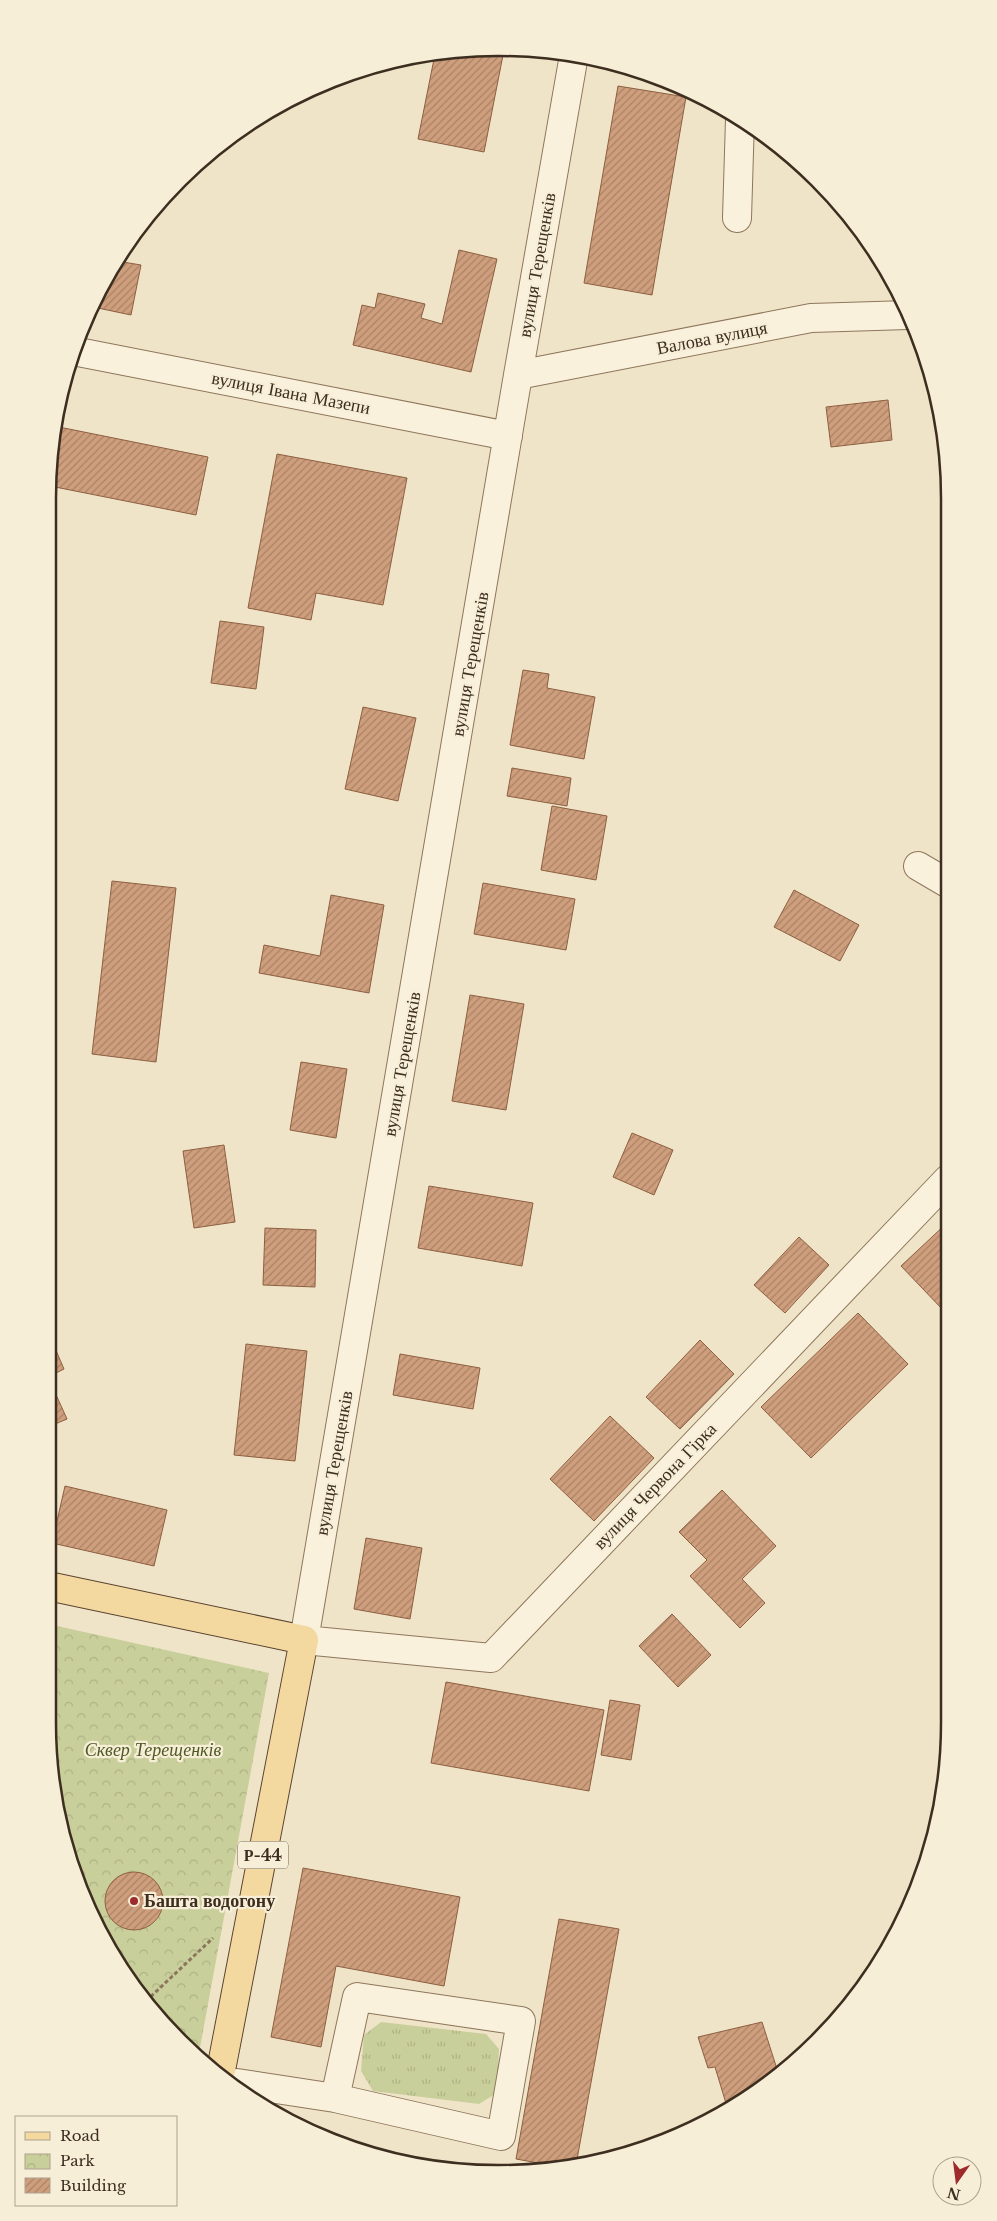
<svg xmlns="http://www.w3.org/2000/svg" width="997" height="2221" viewBox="0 0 997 2221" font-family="'Libre Baskerville',serif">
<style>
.grass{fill:url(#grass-tufts)}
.park{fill:url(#park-crowns)}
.building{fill:url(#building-hatch);stroke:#8d5f41}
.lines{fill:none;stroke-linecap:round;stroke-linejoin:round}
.minor-casing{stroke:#8d765c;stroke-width:30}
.major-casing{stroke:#5b4430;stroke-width:30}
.path{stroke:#8d765c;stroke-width:3;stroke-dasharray:4 2.5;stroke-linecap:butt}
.minor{stroke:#faf1dc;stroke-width:28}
.major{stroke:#f3d9a0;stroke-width:28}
.poi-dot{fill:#9e2a2b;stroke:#f7eed8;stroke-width:2}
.labels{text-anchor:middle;stroke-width:4.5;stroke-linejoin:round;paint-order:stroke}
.shield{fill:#f7eed8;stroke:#756857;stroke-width:1}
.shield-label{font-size:16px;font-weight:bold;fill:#3d2e20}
.street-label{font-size:18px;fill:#3d2e20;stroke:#f7eed8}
.park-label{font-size:18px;font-style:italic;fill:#4d5a26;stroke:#f7eed8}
.poi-label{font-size:18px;font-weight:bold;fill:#3d2e20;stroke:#f7eed8;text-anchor:start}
.rim{fill:none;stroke:#3d2e20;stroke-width:2.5}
</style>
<defs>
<pattern id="grass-tufts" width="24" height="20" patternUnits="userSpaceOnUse" patternTransform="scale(1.25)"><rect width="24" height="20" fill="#c9cf9b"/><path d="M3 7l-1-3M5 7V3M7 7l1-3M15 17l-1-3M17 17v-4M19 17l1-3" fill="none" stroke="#aeb285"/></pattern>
<pattern id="park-crowns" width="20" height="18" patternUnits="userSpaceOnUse" patternTransform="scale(1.25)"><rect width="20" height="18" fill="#c9cf9b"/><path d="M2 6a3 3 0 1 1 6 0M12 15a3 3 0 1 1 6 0" fill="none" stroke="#aeb285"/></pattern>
<pattern id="building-hatch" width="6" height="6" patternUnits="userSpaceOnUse" patternTransform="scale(1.25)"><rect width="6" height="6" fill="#cf9f7d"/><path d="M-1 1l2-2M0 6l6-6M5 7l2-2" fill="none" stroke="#a98266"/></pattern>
</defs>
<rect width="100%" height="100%" fill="#f0e4c8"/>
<path class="grass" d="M381 2022 486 2034 499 2049 497 2093 479 2104 373 2091 361 2071 364 2035Z"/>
<path class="park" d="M48 1624 269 1673 199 2053 159 2020 108 1948 72 1868 48 1722Z"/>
<path class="building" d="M469 48 504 50 484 152 418 139 435 54Z
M618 86 686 97 652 295 584 283Z
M459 250 497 259 471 372 353 345 362 305 375 308 378 293 425 304 421 318 442 324Z
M117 261 141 265 131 315 93 307 108 273Z
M888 400 892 440 831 447 826 407Z
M59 427 208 457 196 515 50 486Z
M277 454 407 478 383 605 316 593 311 620 248 608Z
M220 621 264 627 256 689 211 683Z
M523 670 549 674 547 688 595 697 584 759 510 745Z
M363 707 416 718 398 801 345 789Z
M512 768 571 778 567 806 507 796Z
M552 806 607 816 596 880 541 870Z
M112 881 176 888 156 1062 92 1054Z
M483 883 575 899 566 950 474 934Z
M794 890 859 925 840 961 774 927Z
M331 895 384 905 369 993 259 973 264 945 320 956Z
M470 995 524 1004 506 1110 452 1101Z
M301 1062 347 1069 336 1138 290 1130Z
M632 1133 673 1150 654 1195 613 1177Z
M224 1145 235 1222 194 1228 183 1151Z
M429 1186 533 1203 522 1266 418 1248Z
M948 1222V1305L943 1310 901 1266Z
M265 1228 316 1230 315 1287 263 1285Z
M799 1237 829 1265 785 1313 754 1285Z
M858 1313 908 1364 811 1458 761 1407Z
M48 1332 64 1369 48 1377 67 1419 48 1427Z
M700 1340 734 1374 680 1429 646 1397Z
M246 1344 307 1351 295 1461 234 1455Z
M400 1354 480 1368 473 1409 393 1395Z
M610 1416 654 1458 594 1521 550 1479Z
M65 1486 167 1510 154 1566 52 1543Z
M722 1490 776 1546 742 1579 765 1603 740 1628 690 1576 707 1560 679 1532Z
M366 1538 422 1548 410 1619 354 1609Z
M672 1614 711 1655 678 1687 639 1646Z
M446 1682 604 1710 589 1791 431 1763Z
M610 1700 640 1705 631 1760 601 1755Z
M303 1868 460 1897 444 1986 336 1966 321 2047 271 2037Z
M105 1901a29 29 0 1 1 58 0a29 29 0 1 1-58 0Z
M559 1919 619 1929 576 2165 566 2168 516 2159Z
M762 2022 777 2069 728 2110 715 2067 708 2068 698 2037Z"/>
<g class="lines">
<defs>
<path id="minor" d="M574 55 518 375 304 1640 491 1658 948 1179
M737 218 740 119
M73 351 508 436
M518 375 811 318 908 315
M918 866 947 883
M237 2083 335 2098 501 2136 521 2021 357 1997 335 2098"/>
<path id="major" d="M48 1586 304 1640 221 2070"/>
</defs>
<use href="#minor" class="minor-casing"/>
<use href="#major" class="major-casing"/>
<path class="path" d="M146 2001 213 1938"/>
<use href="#minor" class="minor"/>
<use href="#major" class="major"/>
</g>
<circle class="poi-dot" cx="134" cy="1901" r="5"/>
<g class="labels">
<rect class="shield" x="238" y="1841.5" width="50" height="27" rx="4"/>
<g class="shield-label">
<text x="263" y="1861">Р-44</text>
</g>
<g class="street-label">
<text transform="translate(537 265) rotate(-80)" y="6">вулиця Терещенків</text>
<text transform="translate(712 338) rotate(-11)" y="6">Валова вулиця</text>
<text transform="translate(291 393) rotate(11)" y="6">вулиця Івана Мазепи</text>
<text transform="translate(470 664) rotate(-80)" y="6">вулиця Терещенків</text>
<text transform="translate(402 1064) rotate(-80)" y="6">вулиця Терещенків</text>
<text transform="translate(334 1463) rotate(-80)" y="6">вулиця Терещенків</text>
<text transform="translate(655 1486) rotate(-46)" y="6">вулиця Червона Гірка</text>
</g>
<g class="park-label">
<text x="153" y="1756">Сквер Терещенків</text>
</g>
<g class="poi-label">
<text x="144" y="1907">Башта водогону</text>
</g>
</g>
<path d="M0 0H997V2221H0ZM498 56H499A442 442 0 0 1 941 498V1723A442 442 0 0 1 499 2165H498A442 442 0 0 1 56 1723V498A442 442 0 0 1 498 56Z" fill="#f7eed8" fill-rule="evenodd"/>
<path class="rim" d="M498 56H499A442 442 0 0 1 941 498V1723A442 442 0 0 1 499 2165H498A442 442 0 0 1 56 1723V498A442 442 0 0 1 498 56Z"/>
<rect x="15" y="2116" width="162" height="90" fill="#f7eed8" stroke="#ada18e"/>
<rect x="25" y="2132" width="25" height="8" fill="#f3d9a0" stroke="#ada18e"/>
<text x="60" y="2141" font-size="15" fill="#3d2e20">Road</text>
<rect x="25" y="2154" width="25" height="15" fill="url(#park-crowns)" stroke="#ada18e"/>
<text x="60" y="2166" font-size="15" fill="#3d2e20">Park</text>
<rect x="25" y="2178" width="25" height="15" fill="url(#building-hatch)" stroke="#ada18e"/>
<text x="60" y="2191" font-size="15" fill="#3d2e20">Building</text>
<g transform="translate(957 2181) rotate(194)"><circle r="24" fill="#f7eed8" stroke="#ada18e"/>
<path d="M0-4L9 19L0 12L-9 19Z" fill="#9e2a2b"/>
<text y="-8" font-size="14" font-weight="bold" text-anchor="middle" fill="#3d2e20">N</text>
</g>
</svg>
